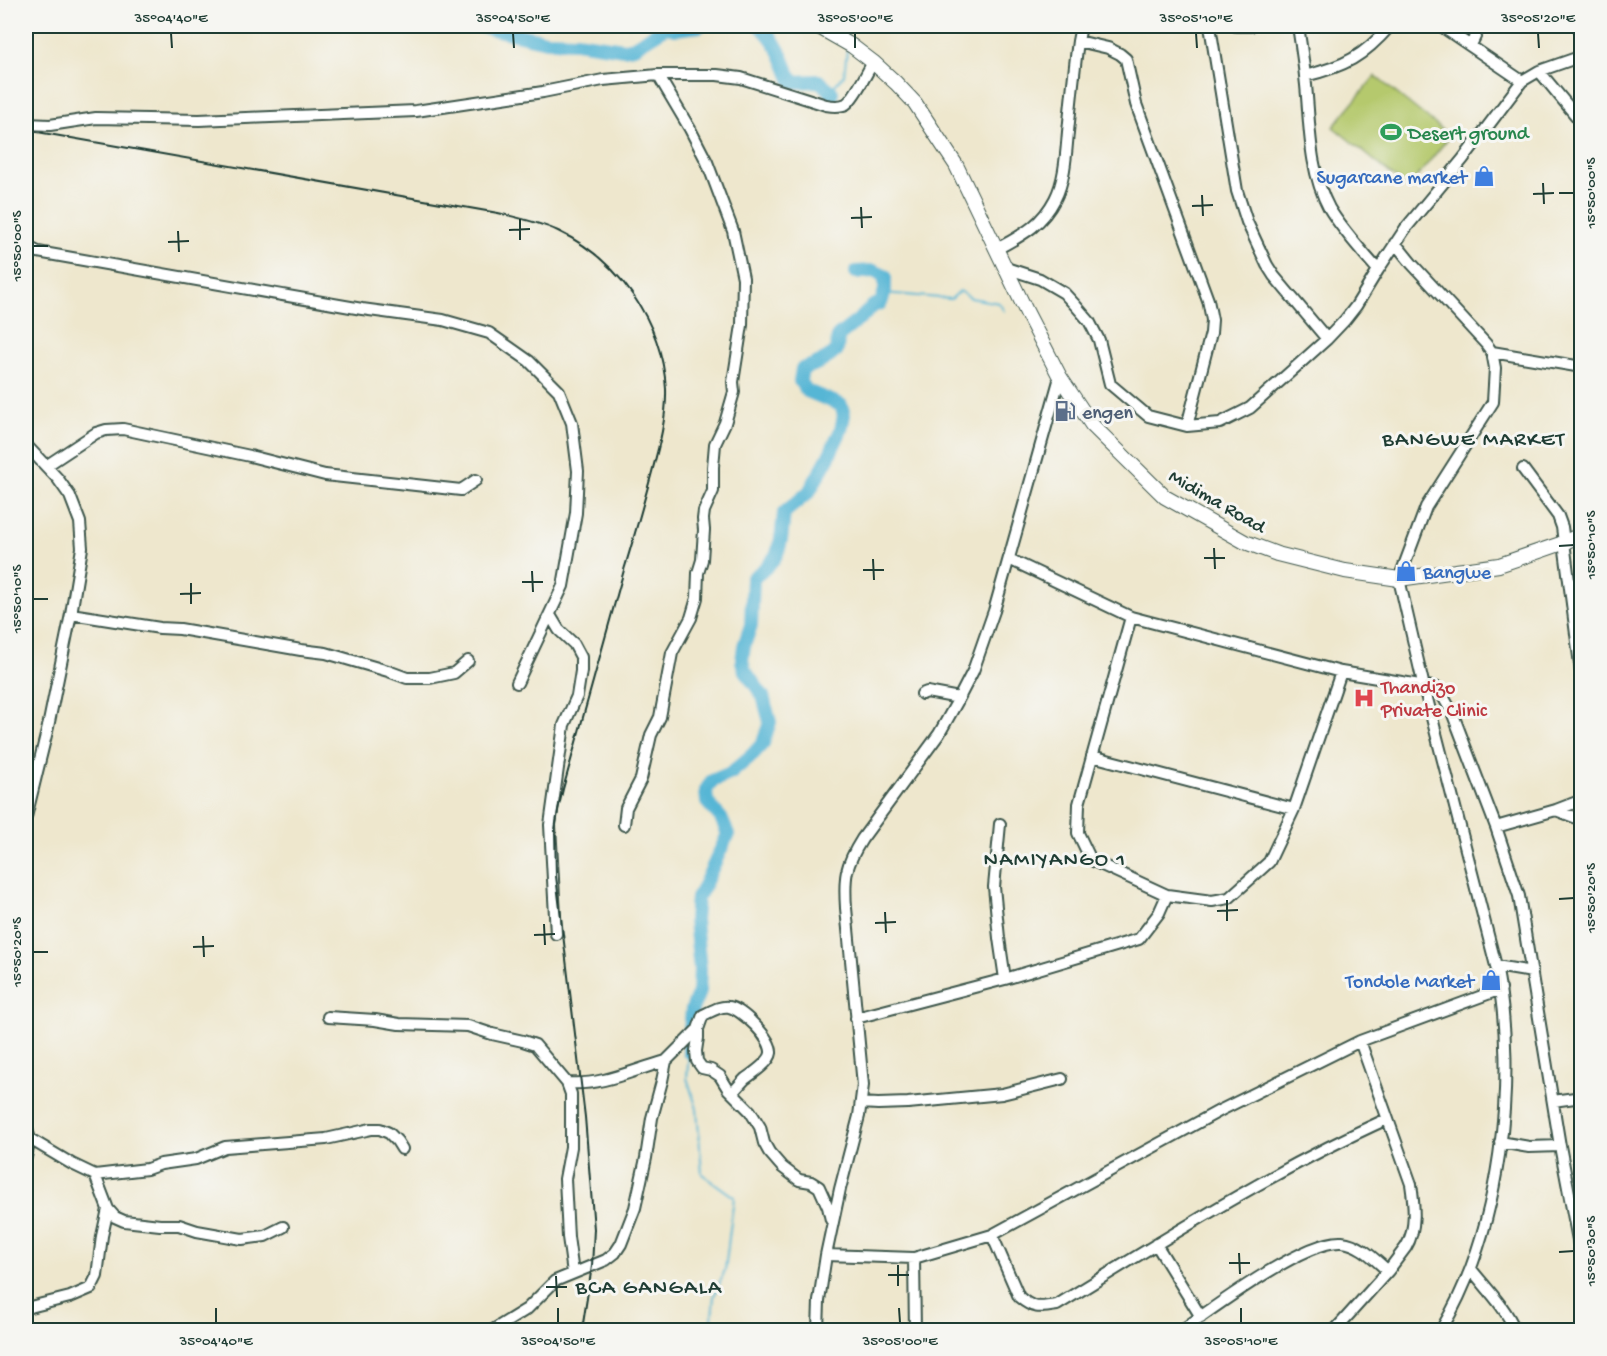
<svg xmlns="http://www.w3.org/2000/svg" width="1607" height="1356" viewBox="0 0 1607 1356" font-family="'Gochi Hand',sans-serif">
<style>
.green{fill:#b5c96d;stroke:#6a8350;stroke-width:1.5}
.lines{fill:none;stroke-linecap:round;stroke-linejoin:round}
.stream{stroke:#56b6d5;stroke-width:2}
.river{stroke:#56b6d5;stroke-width:14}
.minor-casing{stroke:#3e564b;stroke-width:14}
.major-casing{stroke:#3e564b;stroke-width:16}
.minor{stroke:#fff;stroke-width:10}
.major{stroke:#fff;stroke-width:14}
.rail{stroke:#1f3d34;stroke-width:2}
.ticks{fill:none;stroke:#1f3d34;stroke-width:2}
.labels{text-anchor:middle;stroke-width:6;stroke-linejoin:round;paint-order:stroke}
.leisure-label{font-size:20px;fill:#27864d;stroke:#f6f6f2;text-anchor:start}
.shop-label{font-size:20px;fill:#366cbe;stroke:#f6f6f2;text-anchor:end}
.service-label{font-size:20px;fill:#4e5e75;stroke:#f6f6f2;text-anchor:start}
.street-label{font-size:20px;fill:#1f3d34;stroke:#f6f6f2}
.health-label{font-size:20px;fill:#be3a42;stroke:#f6f6f2;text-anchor:start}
.quarter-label{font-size:22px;letter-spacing:1.5px;fill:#1f3d34;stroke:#f6f6f2}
.neatline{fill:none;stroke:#1f3d34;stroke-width:2}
.ticks-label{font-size:15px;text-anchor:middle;fill:#1f3d34}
</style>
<rect width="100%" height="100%" fill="#f6f6f2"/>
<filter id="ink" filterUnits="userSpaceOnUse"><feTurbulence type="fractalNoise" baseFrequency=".0167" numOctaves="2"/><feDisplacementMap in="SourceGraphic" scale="12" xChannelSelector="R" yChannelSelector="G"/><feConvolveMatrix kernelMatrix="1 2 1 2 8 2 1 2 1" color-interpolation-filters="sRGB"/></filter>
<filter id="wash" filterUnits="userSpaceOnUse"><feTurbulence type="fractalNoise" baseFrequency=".008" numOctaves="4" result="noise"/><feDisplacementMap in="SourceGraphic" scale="24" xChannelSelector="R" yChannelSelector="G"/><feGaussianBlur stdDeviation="1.35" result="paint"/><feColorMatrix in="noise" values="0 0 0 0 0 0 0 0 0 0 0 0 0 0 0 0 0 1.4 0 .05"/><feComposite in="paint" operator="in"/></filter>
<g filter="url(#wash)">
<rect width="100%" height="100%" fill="#eee7cd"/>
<path class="green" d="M1375 76 1450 136 1408 188 1333 127Z"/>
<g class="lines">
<path class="stream" d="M847 35V32L853 26
M832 92 835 85 844 75 847 50
M884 293 951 299 960 291 971 298 999 303 1004 311
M689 1052 687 1078 697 1109 702 1174 734 1197 725 1270 714 1296 711 1330"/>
<path class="river" d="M479 26 546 41 576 42 624 49 634 47 666 27 675 29 700 26
M760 26C777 40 784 61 792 82L819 81 832 92 831 102
M690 1032 692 1009 699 992 700 969 695 920 697 898 702 890 728 834 721 818 707 802 706 790 712 781 731 773 753 754 763 743 770 722 763 696 745 671 742 661 744 646 751 625 753 578C783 556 780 548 784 513L809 492 828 458 841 430 844 415 841 405 807 391 800 381 802 369C816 365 827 360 837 350L838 336 861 318 873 306 881 303 885 290V276L874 271 856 272
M689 1052 690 1039"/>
</g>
</g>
<g filter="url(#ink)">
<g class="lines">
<defs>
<path id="minor" d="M1210 26 1237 191 1247 222 1267 265 1274 276 1327 339
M1236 26H1251
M1298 26C1301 45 1304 65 1306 85 1310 126 1309 171 1329 208 1342 230 1361 250 1378 270
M1441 26 1522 81
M1580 26 1581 56
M1078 41 1108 48 1120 54 1126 59 1136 104 1208 300 1212 320 1211 333 1187 426
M1471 45 1480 26
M1539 71 1582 123
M1305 76C1345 66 1363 57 1390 26
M26 124 50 125 96 118 199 120 416 111 543 92 603 80 658 75H717L741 78 826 105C832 106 840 107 846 104 854 99 868 71 873 62
M1395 243 1412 264 1486 344 1492 352 1495 368 1493 402 1426 507 1399 579 1424 687 1496 966C1519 1079 1500 1232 1441 1330
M26 246 38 252 362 309 443 320 489 333 529 361 559 391 572 423 578 471 576 513 563 586 517 683
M997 249C1022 235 1041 226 1055 199 1065 180 1066 154 1068 132 1071 102 1074 71 1078 41L1081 26
M1006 268 1040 279 1064 293 1076 306 1089 321 1099 340 1110 384 1148 416 1187 426 1220 423 1250 408 1327 339 1345 320 1356 306 1378 270 1405 229 1463 159 1522 81 1539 71 1582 56
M1492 352 1582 367
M26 445 58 479 70 496 80 522 82 548 71 614 48 727 26 817
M46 466 96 433 106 430 123 429 250 456 325 475 461 490 476 480
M1523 469 1558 516 1562 527 1582 680
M1009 559 1131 617 1079 804 1078 833 1091 860 1167 895 1212 901 1229 898 1269 862 1294 809 1341 672
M71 614 160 628 180 629 301 650 326 653 388 671 407 678H430L454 673 468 661
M550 615 559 630 574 644 581 657V671L577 696 564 725 550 825 556 934
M1131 617 1341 672 1438 688 1452 712 1496 827 1519 896 1560 1146 1582 1261
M922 694 927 692 959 698
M1092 756 1294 809
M1556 810 1582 820
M1000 824 994 887 999 938 1005 979
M624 825 626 808 641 779 651 735 660 717 672 653 691 618 697 598 698 573 702 560 704 530 703 519 704 511 713 491V467L715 444 725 423 734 392 733 382 742 325 743 278 733 231 707 162 690 129 658 75
M1496 827 1556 810 1582 800
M1496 966 1532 972
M328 1017 375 1020 399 1024 468 1026 492 1034 523 1041 535 1045 567 1083 571 1094V1147L565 1179 568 1237 573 1273
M856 1018 1005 979 1139 939 1159 913 1167 895
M567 1083C602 1086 633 1070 666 1061
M732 1093C737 1088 741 1083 745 1079 752 1074 770 1062 771 1053 772 1038 741 1009 729 1007 721 1005 710 1012 703 1015L698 1029V1038L696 1051 697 1061 702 1068 711 1070 720 1076 728 1089 750 1111 760 1127 764 1143 769 1152 782 1167 799 1180 811 1182 819 1187 828 1207 831 1220
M1553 1101 1582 1097
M861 1103 878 1104 908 1103 1002 1094 1062 1079
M26 1126 30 1139 26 1157
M30 1139 72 1164 95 1175 147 1169 161 1164 196 1159 225 1147 326 1139 371 1129H380L389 1133 397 1141 402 1149
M1500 1142 1529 1147 1560 1146
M95 1175 108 1209 115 1217 124 1221 160 1225H179L197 1231 242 1239 265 1236 283 1227
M992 1235 1019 1297C1033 1309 1039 1308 1057 1305 1165 1239 1272 1171 1387 1119
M1156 1244 1201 1317
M826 1255 914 1258 992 1235 1221 1110 1360 1041 1501 989
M914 1258 915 1330
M1471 1269C1486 1288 1506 1308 1515 1330
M26 1308 70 1297 91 1288 97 1276 102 1236 108 1209
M493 1330 527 1309 555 1281 606 1260 615 1253 621 1244 635 1208 646 1158 652 1118 662 1081 666 1061 698 1029
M818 1330 819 1301 826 1255 840 1189 859 1116 863 1085 846 908C844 877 845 866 862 839L939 734 957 702 973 671 994 611 1060 377
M1182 1330C1213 1308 1306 1239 1342 1242 1361 1244 1374 1259 1388 1271 1394 1263 1400 1255 1406 1247 1417 1229 1414 1204 1411 1184L1360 1041
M1335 1330 1388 1271"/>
<path id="major" d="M817 26 852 46 873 62 896 83 915 103 956 165 1027 313 1060 377 1092 425 1165 497 1245 542 1277 554 1345 571 1399 579 1499 565 1563 543 1582 534"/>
</defs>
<use href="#minor" class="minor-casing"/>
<use href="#major" class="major-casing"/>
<use href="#minor" class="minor"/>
<use href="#major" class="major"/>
<path class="rail" d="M26 130 498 213C519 218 539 222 558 231 619 260 662 322 666 389 667 421 657 453 649 483 641 512 633 541 624 570 604 643 583 716 563 789L558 810 555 830 556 876 585 1117 594 1229 592 1266 582 1330"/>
</g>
</g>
<path class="ticks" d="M171 33 172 48M513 33 514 48M855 33V48M1196 33 1197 48M1538 33 1539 48M1543 183 1544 204M1559 193H1574M1533 194 1554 193M1202 195 1203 216M1192 206 1213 205M861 207 862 228M851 218 872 217M520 219V240M509 230 530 229M178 231 179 252M168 242 189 241M33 246H48M1559 546 1574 545M1214 548 1215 569M1204 558H1225M873 559 874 580M863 570H884M532 571 533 592M522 582H543M191 583V604M180 594 201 593M33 599H48M1559 899 1574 898M1227 900V921M1217 911 1238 910M885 912 886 933M875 923 896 922M544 924 545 945M534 935 555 934M203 936 204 957M193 947 214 946M33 952H48M1559 1252 1574 1251M1239 1253 1240 1274M1229 1263H1250M898 1265V1286M888 1275H909M556 1276 557 1297M546 1287H567M216 1308V1323M558 1308V1323M899 1308 900 1323M1241 1308V1323"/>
<defs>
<symbol id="stadium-bare" viewBox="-9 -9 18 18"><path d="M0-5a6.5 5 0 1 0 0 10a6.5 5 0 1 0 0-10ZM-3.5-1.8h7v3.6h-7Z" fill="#2e9e5b" stroke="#f6f6f2" stroke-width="2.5" paint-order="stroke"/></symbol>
<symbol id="shop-bare" viewBox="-9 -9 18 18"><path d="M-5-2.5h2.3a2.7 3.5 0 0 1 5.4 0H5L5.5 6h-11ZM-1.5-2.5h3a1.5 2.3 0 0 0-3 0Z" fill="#3f7fe0" stroke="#f6f6f2" stroke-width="2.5" paint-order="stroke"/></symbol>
<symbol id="fuel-bare" viewBox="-9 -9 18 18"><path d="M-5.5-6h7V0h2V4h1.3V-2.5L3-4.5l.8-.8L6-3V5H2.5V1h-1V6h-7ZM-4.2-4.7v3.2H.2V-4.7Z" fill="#5c6f8a" stroke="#f6f6f2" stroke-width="2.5" paint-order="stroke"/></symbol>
<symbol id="hospital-bare" viewBox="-9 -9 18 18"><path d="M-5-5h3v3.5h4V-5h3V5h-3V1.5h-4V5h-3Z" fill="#e0444e" stroke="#f6f6f2" stroke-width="2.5" paint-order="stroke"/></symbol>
</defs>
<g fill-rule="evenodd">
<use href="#stadium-bare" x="1376" y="117" width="30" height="30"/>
<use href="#shop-bare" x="1469" y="161" width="30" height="30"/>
<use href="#fuel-bare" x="1050" y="396" width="30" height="30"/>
<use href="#shop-bare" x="1391" y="556" width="30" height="30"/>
<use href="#hospital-bare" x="1349" y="683" width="30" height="30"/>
<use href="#shop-bare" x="1476" y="965" width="30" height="30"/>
</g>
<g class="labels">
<g class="leisure-label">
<text x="1408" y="139">Desert ground</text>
</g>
<g class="shop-label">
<text x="1467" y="183">Sugarcane market</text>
<text x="1423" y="578" text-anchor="start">Bangwe</text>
<text x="1474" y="987">Tondole Market</text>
</g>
<g class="service-label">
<text x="1082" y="418">engen</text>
</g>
<g class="street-label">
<text transform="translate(1218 500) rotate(30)" y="7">Midima Road</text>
</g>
<g class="health-label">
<text x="1381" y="693">Thandizo<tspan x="1381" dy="23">Private Clinic</tspan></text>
</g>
<g class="quarter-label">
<text x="1474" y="445">BANGWE MARKET</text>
<text x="1055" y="865">NAMIYANGO 1</text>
<text x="649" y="1293">BCA GANGALA</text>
</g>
</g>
<rect width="1607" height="1356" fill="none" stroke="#f6f6f2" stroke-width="66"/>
<rect x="33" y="33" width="1541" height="1290" class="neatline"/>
<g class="ticks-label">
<text x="171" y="22">35°04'40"E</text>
<text x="513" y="22">35°04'50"E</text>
<text x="855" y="22">35°05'00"E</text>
<text x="1196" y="22">35°05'10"E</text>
<text x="1538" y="22">35°05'20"E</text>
<text transform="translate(1590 193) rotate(-90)" y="5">15°50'00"S</text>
<text transform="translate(16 246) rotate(-90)" y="5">15°50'00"S</text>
<text transform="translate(1590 545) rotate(-90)" y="5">15°50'10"S</text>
<text transform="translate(16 599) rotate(-90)" y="5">15°50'10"S</text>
<text transform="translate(1590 898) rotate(-90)" y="5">15°50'20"S</text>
<text transform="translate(16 952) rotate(-90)" y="5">15°50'20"S</text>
<text transform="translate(1590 1251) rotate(-90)" y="5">15°50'30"S</text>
<text x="216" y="1345">35°04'40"E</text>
<text x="558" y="1345">35°04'50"E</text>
<text x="900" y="1345">35°05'00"E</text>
<text x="1241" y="1345">35°05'10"E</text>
</g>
</svg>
